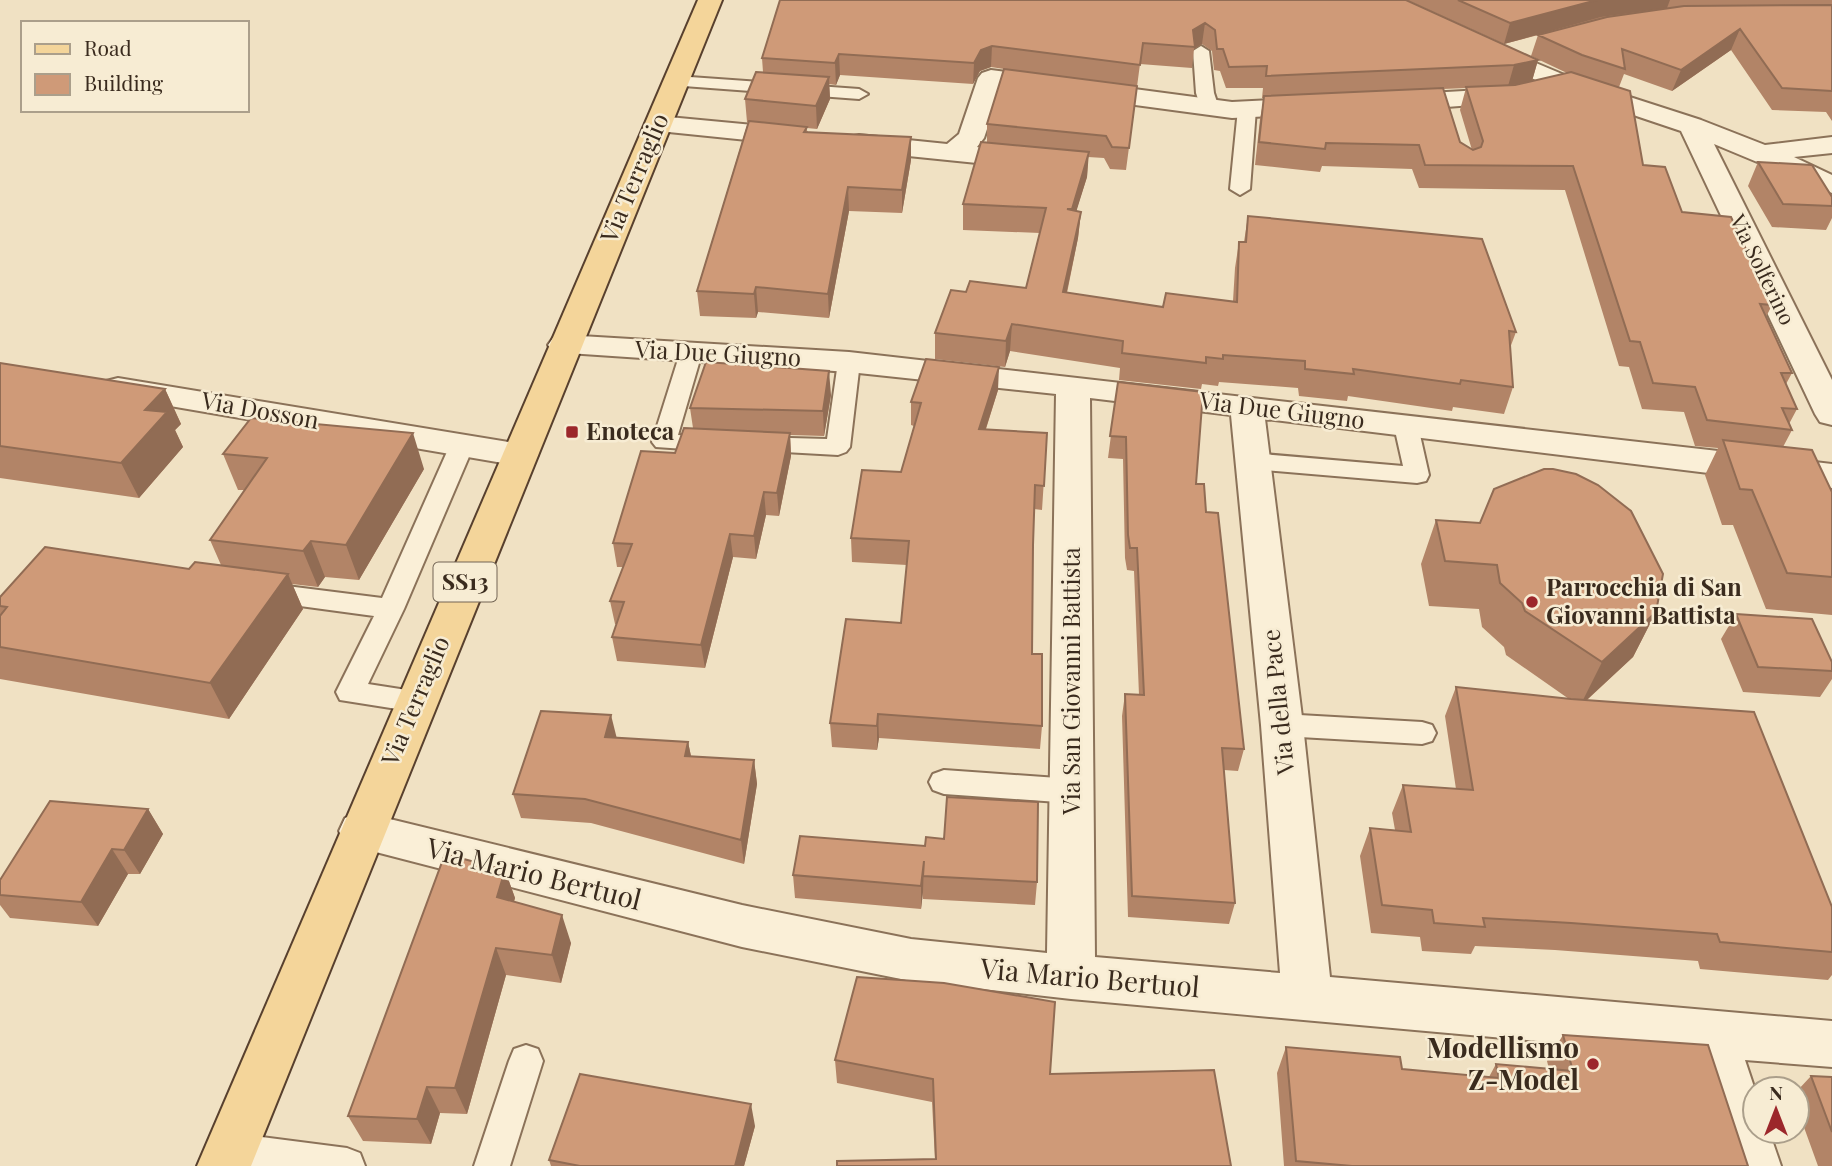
<svg xmlns="http://www.w3.org/2000/svg" width="1832" height="1166" viewBox="0 0 1832 1166" font-family="'Playfair Display',serif">
<style>
.lines{fill:none;stroke-linecap:round;stroke-linejoin:round}
.service-casing{stroke:#8b7259;stroke-width:4}
.minor-casing{stroke:#8b7259;stroke-width:4}
.primary-casing{stroke:#58402e;stroke-width:4}
.service{fill:#faefd7;fill-rule:evenodd}
.minor{fill:#faefd7;fill-rule:evenodd}
.primary{fill:#f4d59a;fill-rule:evenodd}
.wall{fill:#b28467;fill-rule:evenodd}
.shaded-wall{fill:#916c54}
.building{fill:#cf9a78;stroke:#916c54;stroke-width:2}
.poi-dot{fill:#9c272b;stroke:#f7ecd3;stroke-width:2.5}
.labels{text-anchor:middle;stroke-width:5;stroke-linejoin:round;paint-order:stroke}
.far-street-label{font-size:21px;fill:#3a2b1e;stroke:#f7ecd3}
.shield{fill:#f7ecd3;stroke:#736554;stroke-width:2}
.shield-label{font-size:23px;font-weight:bold;fill:#3a2b1e}
.street-label{font-size:24px;fill:#3a2b1e;stroke:#f7ecd3}
.poi-label{font-size:24px;font-weight:bold;fill:#3a2b1e;stroke:#f7ecd3;text-anchor:start}
.near-street-label{font-size:28px;fill:#3a2b1e;stroke:#f7ecd3}
.near-poi-label{font-size:28px;font-weight:bold;fill:#3a2b1e;stroke:#f7ecd3;text-anchor:end}
</style>
<rect width="100%" height="100%" fill="#f0e1c3"/>
<g class="lines">
<defs>
<path id="service" d="M1201 46 1209 51 1214 93 1219 108 1210 113 1201 108 1196 93 1193 51Z
M676 76 859 89 868 94 859 99 670 85 667 81 670 77Z
M1247 104 1256 109 1250 189 1240 195 1230 189 1238 109Z
M691 346 699 348 702 353 678 435 721 438 725 443 721 448 713 451 656 447 652 442 680 353 683 348Z
M849 355 857 357 860 362 850 447 846 452 838 455 747 450 743 445 747 440 755 437 827 439 838 362 841 357Z
M1406 419 1414 421 1418 426 1429 475 1426 481 1417 483 1251 469 1242 467 1239 461 1242 455 1251 453 1403 466 1394 426 1398 421Z
M462 437 470 440 474 445 404 609 368 684 426 693 430 701 426 709 416 712 340 700 336 692 374 616 263 601 254 599 250 592 254 585 263 583 382 598 450 445 454 440Z
M1282 714 1422 722 1432 725 1436 733 1432 741 1422 744 1282 736 1272 733 1268 725 1272 717Z
M944 770 1072 779 1083 782 1087 791 1083 800 1072 803 944 794 933 790 929 782 933 774Z
M526 1045 538 1049 543 1061 510 1166H474L509 1061 514 1049Z
M230 1133 347 1148 360 1153 365 1166H223L217 1164 212 1151 217 1138Z"/>
<path id="minor" d="M1488 43 1574 79 1701 120 1765 145 1832 137V153L1794 157 1832 175V193L1714 144 1832 380V425L1820 422 1815 414 1681 131 1556 89 1479 55 1476 50 1479 45Z
M991 70 1232 102 1313 98 1322 100 1326 106 1322 112 1313 114 1232 118 1001 87 984 138 977 147 987 149 991 155 987 161 977 163 859 151 849 149 846 143 849 137 859 135 947 144 959 134 978 78 982 73Z
M1516 88 1525 91 1529 96 1525 101 1394 111 1385 108 1381 103 1385 98 1394 95Z
M658 116 796 129 805 131 809 137 805 143 796 145 649 130 645 124 649 118Z
M564 335 849 352 1832 464V488L1265 419 1303 725 1330 977 1832 1021V1067L1745 1060 1755 1090V1131H1769L1781 1166H1727L1692 1055 1071 999 911 981 742 947 345 844 339 831 345 818 361 812 742 905 911 939 1047 953 1056 394 849 372 553 352 548 345 553 338ZM1090 398 1231 415 1261 725 1280 973 1095 957Z
M118 378 520 444 532 447 538 455 532 463 520 466 106 395 101 388 106 381Z"/>
<path id="primary" d="M698 0H722L251 1166H197Z"/>
</defs>
<use href="#service" class="service-casing"/>
<use href="#minor" class="minor-casing"/>
<use href="#primary" class="primary-casing"/>
<use href="#service" class="service"/>
<use href="#minor" class="minor"/>
<use href="#primary" class="primary"/>
</g>
<path class="wall" d="M1406 0 1538 60 1532 81 1567 73 1531 56 1538 35 1606 17 1504 44 1407 0H1832V121L1826 112 1772 110 1731 50 1672 91 1624 74 1619 87 1643 165 1682 212 1772 305 1766 317 1792 373 1786 384 1797 409 1789 424 1792 430 1783 447 1832 492V615L1766 609 1733 525H1722L1705 475 1718 448 1695 446 1684 412 1642 409 1629 367 1619 366 1565 190 1419 188 1412 169 1322 166 1320 172 1255 165 1260 119 1264 98H1262L1263 88H1226L1220 71 1214 70 1212 51 1202 44 1194 49 1192 68 1140 64 1126 170 1110 169 1104 158 1088 157 1087 177 1076 211 1081 212 1078 238 1067 293 1163 307 1233 301 1235 268 1239 242H1244L1248 216 1516 332 1510 348 1513 387 1504 414 1453 407 1452 411 1348 396 1347 401 1299 396 1298 388 1219 382 1218 386 1202 384 1201 389 1119 380 1120 368 1010 351 1005 367 935 359V333L966 292 1026 288 1040 233 963 230V204L987 142V124L1004 69 991 67 980 71 973 84 840 75 836 85 829 84 830 99 817 129 807 128V132L911 160 902 213 849 211 829 318 758 312 756 318 700 316 697 291 748 122H747L745 99 763 72 762 58ZM1732 5 1766 6H1714ZM1466 88 1460 110 1472 150 1460 142 1443 89Z
M1758 162 1832 197V218L1826 230 1772 227 1748 186Z
M0 363 165 389 181 424 175 430 183 447 139 498 0 478Z
M1118 382 1196 484 1206 512 1244 749 1238 771 1224 770 1235 903 1229 924 1128 917 1122 716 1125 694 1139 695 1134 571 1127 570 1125 558 1123 459 1108 458Z
M998 390 986 429 1047 433 1042 510 1034 509 1033 545 1032 654 1042 726 1040 749 879 738 877 750 832 747 830 723 901 623 907 565 852 562 851 538 901 472 914 426 911 425V402Z
M831 395 824 436 790 435 791 456 779 516 766 515 756 559 733 557 705 668 617 661 612 637 616 624H615L610 601 623 567H617L613 543 693 428 690 408Z
M223 454 424 469 359 580 325 577 318 587 292 584 303 609 229 719 0 679V597L221 565 210 540 244 490H238Z
M1436 520 1656 612 1633 657 1587 700 1832 907V975L1828 980 1700 969 1698 961 1555 950 1475 946 1471 954 1422 951 1420 937 1371 933 1360 856 1370 828 1395 830 1392 813 1403 785 1456 789 1445 716 1456 687 1569 699 1506 655 1504 647 1482 627 1479 609 1429 606 1421 564Z
M1736 614 1832 662V679L1820 697 1743 692 1721 639Z
M616 738 688 742 691 756 754 760 757 784 744 864 591 823 521 818 513 794Z
M148 809 163 834 140 874H128L98 926 10 918 0 905V880Z
M800 836 1037 882 1035 905 923 899V892L921 909 795 898 793 875Z
M505 870 515 898 514 901 571 943 561 983 506 975 467 1114 440 1113 431 1144 363 1141 348 1116Z
M1563 1035 1748 1166H1284L1277 1073 1286 1047 1402 1069 1489 1077 1496 1064 1549 1069 1547 1061Z
M835 1060 1050 1074 1231 1166 935 1159 932 1102 837 1083Z
M1811 1076 1832 1077V1166H1818L1797 1108V1091Z
M755 1126 744 1166H551L549 1160Z"/>
<path class="shaded-wall" d="M1597 0H1670L1667 8 1601 17 1504 44 1510 23Z
M1205 23 1202 44 1194 49 1193 30Z
M1740 29 1731 50 1672 91 1681 70Z
M992 46 991 67 980 71 973 84 974 63 981 50Z
M839 54 840 75 836 85 835 63Z
M1538 60 1532 81 1508 86 1514 65Z
M829 77 830 99 817 129 816 106Z
M911 137V160L902 213V190Z
M1089 152 1087 177 1069 235 1072 209Z
M848 187 849 211 829 318 828 294Z
M1081 212 1078 238 1061 319 1063 292Z
M756 287 758 312 756 318 754 294Z
M1012 324 1010 351 1005 367 1006 341Z
M999 367 998 390 978 453 979 429Z
M829 371 831 395 824 436 823 411Z
M165 389 181 424 175 430 183 447 139 498 121 463 145 410Z
M413 433 424 469 359 580 346 545Z
M790 433 791 456 779 516 777 493Z
M764 492 766 515 756 559 754 536Z
M730 534 733 557 705 668 701 645Z
M311 541 325 577 318 587 303 551Z
M288 574 303 609 229 719 210 683Z
M1656 612 1633 657 1580 706 1602 662Z
M878 714 879 738 877 750V726Z
M611 715 617 739 605 737Z
M688 742 693 766 685 756Z
M754 760 757 784 744 864 741 840Z
M148 809 163 834 140 874 124 850Z
M112 849 128 874 98 926 81 902Z
M924 861 923 892 921 909V886Z
M505 870 515 898 507 925 497 897Z
M562 915 571 943 561 983 552 955Z
M496 948 506 975 467 1114 455 1088Z
M427 1087 440 1113 431 1144 417 1119Z
M751 1104 755 1126 744 1166H735Z"/>
<path class="building" d="M780 0H1406L1538 60 1514 65 1266 76 1267 66 1229 67 1223 49H1217L1215 30 1205 23 1193 30 1195 47 1143 43 1140 65 992 46 981 50 974 63 839 54 835 63 762 58Z
M1458 0H1597L1510 23Z
M1832 5V91L1782 88 1740 29 1681 70 1622 49 1625 69 1582 55 1538 35 1607 17 1684 6Z
M1004 69 1137 86 1129 148 1112 147 1106 136 987 124Z
M756 72 829 77 816 106 745 99Z
M1571 72 1630 91 1643 165 1665 167 1682 212 1731 217 1772 305 1760 304 1792 373H1781L1797 409 1782 408 1792 430 1707 420 1695 387 1653 383 1640 342 1630 341 1573 166 1425 165 1419 145 1326 143 1325 149 1259 142 1264 96 1443 88 1460 142 1473 150 1481 147 1483 141 1466 87 1515 85Z
M749 121 807 127 804 132 911 137 902 190 848 187 828 294 756 287 754 294 697 291Z
M981 142 1089 152 1072 209H1067L1081 212 1063 292 1163 307 1166 293 1237 302 1239 242H1246L1248 216 1482 239 1516 332 1509 331 1513 387 1461 380 1460 384 1353 369 1354 374 1305 369V361L1223 355V359L1206 357V363L1122 353 1123 341 1012 324 1006 341 935 333 951 290 966 292 970 281 1026 288 1046 208 963 204Z
M1758 162 1812 165 1832 197V206L1783 204Z
M926 359 999 367 979 429 1047 433 1044 486 1035 485 1033 545 1032 654H1042V726L878 714 877 726 830 723 846 619 901 623 909 541 851 538 862 470 901 472 921 403 911 402Z
M706 362 829 371 823 411 690 408Z
M0 363 165 389 145 410 167 412 121 463 0 446Z
M1118 382 1203 392 1196 484H1204L1206 512 1218 513 1244 749 1222 748 1235 903 1132 896 1125 694 1144 695 1137 548H1130L1128 535 1126 437 1110 436Z
M251 418 413 433 346 545 311 541 303 551 210 540 267 458 223 454Z
M684 428 790 433 777 493 764 492 754 536 730 534 701 645 612 637 624 602 610 601 632 544 613 543 641 451 675 453Z
M1723 440 1812 450 1832 492V577L1787 573 1752 490 1740 489Z
M1544 469H1553L1576 474 1598 485 1631 511 1663 574 1656 612 1602 662 1525 611 1522 603 1500 583 1497 565 1445 561 1436 520 1480 523 1494 489Z
M45 547 189 569 195 562 288 574 210 683 0 647V616L7 607 0 606V597Z
M1736 614 1812 619 1832 662V671L1758 667Z
M1456 687 1571 699 1754 712 1832 907V952L1720 942 1717 934 1571 923 1483 918 1485 927 1434 923 1432 910 1382 905 1370 828 1411 832 1403 785 1473 790Z
M541 711 611 715 605 737 688 742 685 756 754 760 741 840 585 799 513 794Z
M947 797 1038 802 1037 882 923 876 924 861 921 886 793 875 800 836 925 846 926 837 944 839Z
M50 801 148 809 124 850 112 849 81 902 0 895V880Z
M445 854 505 870 497 897 562 915 552 955 496 948 455 1088 427 1087 417 1119 348 1116Z
M857 977 944 983 1055 1002 1050 1074 1214 1070 1231 1166H837V1161L936 1159 933 1079 835 1060Z
M1563 1035 1708 1045 1748 1166H1352L1296 1161 1286 1047 1400 1057 1402 1069 1499 1078 1496 1064 1573 1071Z
M580 1074 751 1104 735 1166H580L549 1160Z
M1811 1076 1832 1077V1132Z"/>
<g class="poi-dot">
<rect x="565" y="425" width="14" height="14" rx="3.5"/>
<circle cx="1532" cy="602" r="7"/>
<circle cx="1593" cy="1064" r="7"/>
</g>
<g class="labels">
<g class="far-street-label">
<text transform="translate(1762 270) rotate(64)" y="7">Via Solferino</text>
</g>
<rect class="shield" x="433.5" y="562.5" width="63" height="39" rx="5"/>
<g class="shield-label">
<text x="465" y="590">SS13</text>
</g>
<g class="street-label">
<text transform="translate(635 178) rotate(-67)" y="8">Via Terraglio</text>
<text transform="translate(718 354) rotate(3)" y="8">Via Due Giugno</text>
<text transform="translate(260 411) rotate(10)" y="8">Via Dosson</text>
<text transform="translate(1282 411) rotate(7)" y="8">Via Due Giugno</text>
<text transform="translate(1072 681) rotate(-90)" y="8">Via San Giovanni Battista</text>
<text transform="translate(416 701) rotate(-67)" y="8">Via Terraglio</text>
<text transform="translate(1279 702) rotate(-96)" y="8">Via della Pace</text>
</g>
<g class="poi-label">
<text x="586" y="440">Enoteca</text>
<text x="1546" y="596">Parrocchia di San<tspan x="1546" dy="28">Giovanni Battista</tspan></text>
</g>
<g class="near-street-label">
<text transform="translate(534 874) rotate(14)" y="10">Via Mario Bertuol</text>
<text transform="translate(1090 978) rotate(5)" y="10">Via Mario Bertuol</text>
</g>
<g class="near-poi-label">
<text x="1579" y="1058">Modellismo<tspan x="1579" dy="32">Z-Model</tspan></text>
</g>
</g>
<rect x="21" y="21" width="228" height="91" fill="#f7ecd3" stroke="#ab9f8b" stroke-width="2"/>
<rect x="35" y="44" width="35" height="10" fill="#f4d59a" stroke="#ab9f8b" stroke-width="2"/>
<text x="84" y="56" font-size="21" fill="#3a2b1e">Road</text>
<rect x="35" y="74" width="35" height="21" fill="#cf9a78" stroke="#ab9f8b" stroke-width="2"/>
<text x="84" y="91" font-size="21" fill="#3a2b1e">Building</text>
<g transform="translate(1776 1110)"><circle r="33" fill="#f7ecd3" stroke="#ab9f8b" stroke-width="2"/>
<path d="M0-5L12 26L0 18L-12 26Z" fill="#9c272b"/>
<text y="-10" font-size="19" font-weight="bold" text-anchor="middle" fill="#3a2b1e">N</text>
</g>
</svg>
